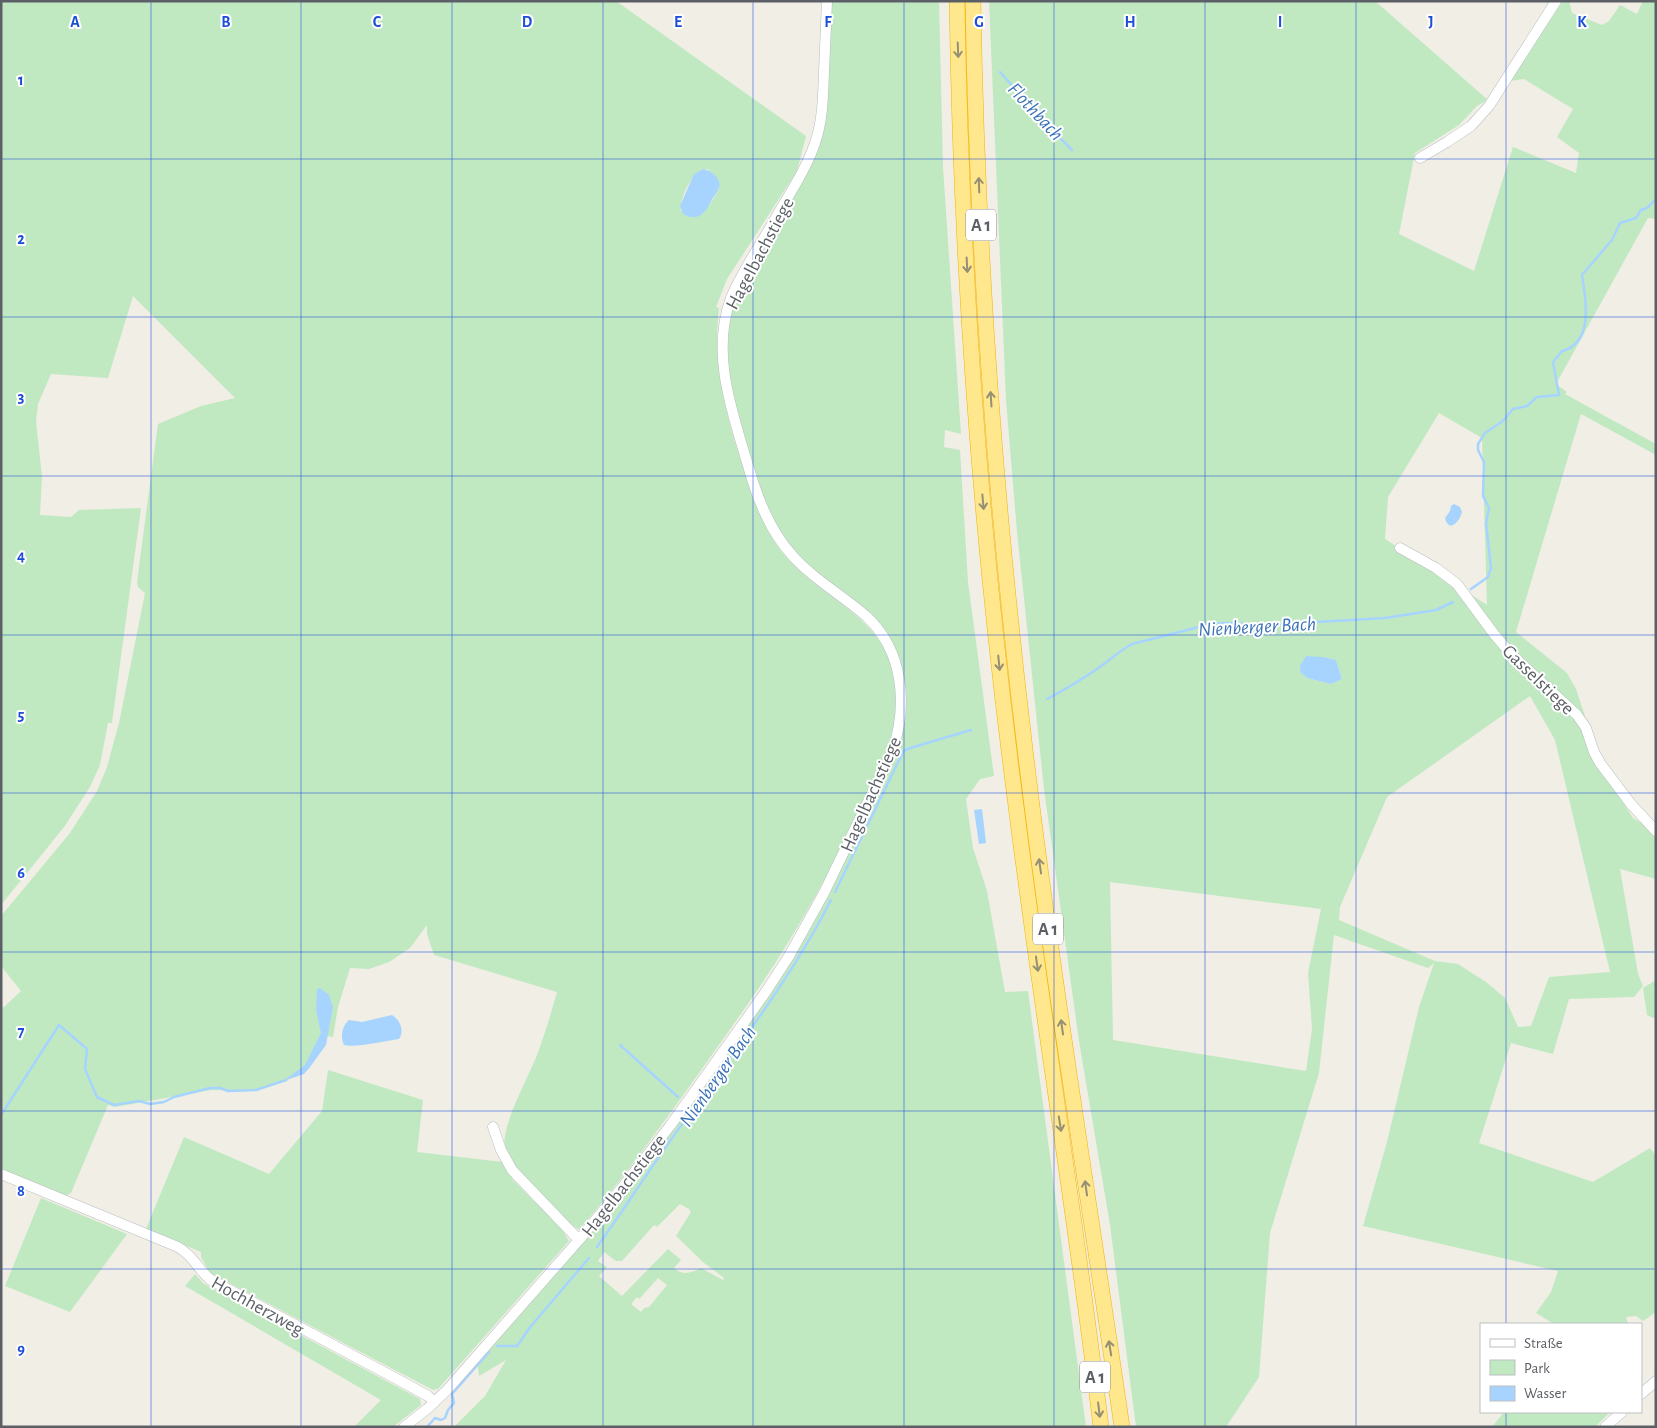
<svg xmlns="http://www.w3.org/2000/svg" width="1657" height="1428" viewBox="0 0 1657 1428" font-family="'Alegreya Sans',sans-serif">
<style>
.green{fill:#c0e9c2;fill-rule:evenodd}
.water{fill:#a6d4ff}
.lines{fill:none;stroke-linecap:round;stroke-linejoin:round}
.stream{stroke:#a6d4ff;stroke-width:2.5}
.minor-casing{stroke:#b9bcc1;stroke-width:11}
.highway-casing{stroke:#f5b300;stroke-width:16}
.minor{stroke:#fff;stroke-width:10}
.highway{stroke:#ffe78d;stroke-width:15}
.oneway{stroke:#958f74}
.grid{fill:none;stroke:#1d4ed8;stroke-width:1;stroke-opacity:0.55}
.labels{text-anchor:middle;stroke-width:4;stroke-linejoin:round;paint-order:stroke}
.shield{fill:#fff;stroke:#8d9094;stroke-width:1}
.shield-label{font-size:18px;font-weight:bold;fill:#5c6066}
.street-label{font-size:19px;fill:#5c6066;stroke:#fff}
.water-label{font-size:20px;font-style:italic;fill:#3b72b8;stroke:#fff}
.grid-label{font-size:16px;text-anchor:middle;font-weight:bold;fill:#1d4ed8;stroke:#fff;stroke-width:4;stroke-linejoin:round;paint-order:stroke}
</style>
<rect width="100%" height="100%" fill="#f0eee5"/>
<path class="green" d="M1 1H616L806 136 797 171 727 279 716 307 719 308C712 364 726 415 743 467 755 504 766 539 795 566 826 597 873 617 890 660 899 681 898 702 896 724 895 729 896 735 894 740 892 750 885 760 881 769 869 796 856 821 842 847 825 879 808 910 789 941 763 984 733 1025 704 1066 664 1122 624 1178 579 1230 561 1217 511 1169 505 1148 500 1128 529 1076 537 1055 545 1034 551 1013 557 992L434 955 427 934V925L410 948 389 962 369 969 350 968 338 1007 333 1037 326 1036 303 1074 256 1091 211 1090 115 1107 108 1105 71 1193 65 1196 1 1170V1007H4L21 991 1 966V916L70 833 97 791 107 767 119 723 145 593 138 587 137 582 158 424 201 406 235 398 133 296 108 378 51 374 38 404 36 421 42 477 40 515 71 517 79 510 141 508 112 723H108L100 765 90 787 64 827 1 905ZM703 169H708L719 189 709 206 681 211C679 199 692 173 703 169Z
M827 1H939L943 167 961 434 945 430 944 447 960 450 968 582 994 776 980 779 966 799 973 848 987 891 1005 992 1028 991 1086 1427H454L485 1396 506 1360 479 1376 477 1360 536 1295 782 973 892 752 900 686 879 630 817 578 775 532 727 391 725 318 815 144ZM680 1204 689 1209 691 1212 676 1236 703 1262 724 1278 723 1280 701 1268C691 1273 683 1276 674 1268L681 1260 668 1249 622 1296 599 1276 607 1267 598 1261 604 1252 616 1261H622L654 1225 657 1227ZM658 1278 667 1285 649 1307 644 1308 641 1312 631 1304 637 1297 639 1299 642 1296Z
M989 1H1375L1488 100 1477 106 1459 125 1415 153 1399 234 1474 271 1513 147 1576 173 1579 153 1557 137 1573 109 1524 79 1510 81 1563 1H1569L1572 13 1602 25 1609 21 1620 5 1637 14 1643 1H1656V219L1648 218 1556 384 1567 392 1565 394 1656 444V455L1581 414 1516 632 1567 673 1576 689 1585 716 1577 717 1594 759 1633 818 1656 831V879L1620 869 1638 974 1643 986 1634 997 1569 999 1553 1054 1511 1043 1479 1143 1593 1182 1650 1148 1656 1156V1312L1643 1321 1636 1316 1626 1317 1628 1324H1554L1536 1313 1551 1292 1558 1271 1363 1226 1387 1142 1419 1007 1434 963 1428 968 1334 935 1319 1073 1270 1233 1259 1377 1226 1427H1136L1110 1225 1079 1041 1044 789 1017 532 1006 400ZM1439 413 1482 438 1487 605 1385 539 1388 497ZM1323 657 1336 660 1342 679 1331 684 1307 678 1300 672ZM1530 696 1555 740 1610 972 1549 977 1531 1026 1518 1027 1505 998 1486 982 1458 964 1435 961 1339 920 1340 907 1387 797ZM1110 882 1321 909 1308 973 1312 1029 1306 1071 1113 1040Z
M1656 980V1019L1647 1015 1643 988Z
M328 1070 423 1100 417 1152 503 1162 513 1180 562 1229 569 1241 438 1389 433 1390 210 1273 201 1257V1252L146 1229 184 1137 269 1174 322 1111Z
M41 1198 127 1234 70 1312 5 1286Z
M195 1274 203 1283 420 1399 421 1405 393 1427H354L381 1400 185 1286Z
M1504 1412H1608L1609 1413 1595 1427H1492Z"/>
<path class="water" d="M703 169C711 170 722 179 719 188 718 191 715 195 713 198 706 211 700 223 683 214L680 206 694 174Z
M1454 504 1460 507 1462 512C1460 521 1449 534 1445 518L1450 511 1451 506Z
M1306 656 1323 657 1336 660 1342 679 1331 684 1307 678 1300 672V666Z
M982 809 986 843 979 844 974 810Z
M320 988 329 995 333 1007 326 1045 310 1067 304 1074 283 1081 305 1065 321 1033 316 1010 317 989Z
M392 1015C400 1020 405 1031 399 1039 385 1041 355 1048 344 1045 340 1037 342 1026 349 1020L362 1022Z"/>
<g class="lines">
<path class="stream" d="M1000 72 1053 131 1072 150
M1471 589 1488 577 1491 568 1486 523 1489 508 1483 496 1484 462 1478 450V444L1485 433 1503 421 1513 409 1527 406 1537 397 1559 395 1553 362 1562 351C1594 343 1586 300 1582 275L1612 240 1620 223 1636 218 1641 210 1647 208 1656 199
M1047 699C1064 690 1081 680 1097 669 1109 661 1119 651 1132 644L1211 624 1224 623 1267 625 1385 618 1436 610 1453 602
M835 892 903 752 907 749 971 730
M620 1045 678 1097
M1 1115 59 1025 87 1049 85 1069 97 1097 114 1105 139 1101 150 1104 164 1102 174 1097 210 1088H220L228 1091 256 1090 286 1080
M597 1247C628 1204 656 1159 688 1116 738 1046 792 977 831 900
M497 1346H517L531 1326 589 1258
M427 1427 435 1418 441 1420 445 1418 448 1410 454 1403 452 1394 489 1352"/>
<defs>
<path id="minor" d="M1420 158 1447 142 1471 126 1489 106 1556 1
M1400 548 1436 568 1457 584 1494 634 1510 653 1577 715 1586 728 1594 752 1600 763 1631 804 1656 831
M493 1127 501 1150 512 1170 579 1240
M1 1174 178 1247C195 1257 197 1269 211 1280L397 1379 428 1396 435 1402
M1641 1394 1656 1381
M404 1427 427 1409 447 1390 579 1240 621 1189 670 1126 765 993 789 956 824 893 892 752C908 706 904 651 866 616 842 595 813 579 792 555 770 531 758 500 749 469 733 414 710 354 731 298 742 271 760 246 774 221 788 196 806 170 815 143 823 120 823 96 824 72 825 49 826 25 827 1
M1605 1427 1622 1412"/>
<path id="highway" d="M957 1C961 270 981 539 1016 806 1042 1013 1076 1219 1101 1427
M973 1C977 251 995 501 1025 749 1052 976 1089 1201 1122 1427"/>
</defs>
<use href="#minor" class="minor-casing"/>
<use href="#highway" class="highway-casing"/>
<use href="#minor" class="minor"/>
<use href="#highway" class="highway"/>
</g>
<defs><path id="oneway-shaft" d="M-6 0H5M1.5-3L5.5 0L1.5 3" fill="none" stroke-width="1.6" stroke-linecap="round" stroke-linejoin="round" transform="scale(1.25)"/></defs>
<g class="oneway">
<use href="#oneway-shaft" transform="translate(958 50) rotate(88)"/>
<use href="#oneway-shaft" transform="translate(979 185) rotate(-92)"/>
<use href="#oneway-shaft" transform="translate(967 265) rotate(87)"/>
<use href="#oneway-shaft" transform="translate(991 399) rotate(-94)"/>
<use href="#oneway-shaft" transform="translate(983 502) rotate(85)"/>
<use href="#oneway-shaft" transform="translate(999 663) rotate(84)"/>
<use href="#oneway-shaft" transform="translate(1040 866) rotate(-98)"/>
<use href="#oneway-shaft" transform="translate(1037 964) rotate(82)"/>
<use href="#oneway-shaft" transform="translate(1062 1027) rotate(-98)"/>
<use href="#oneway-shaft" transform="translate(1060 1124) rotate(81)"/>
<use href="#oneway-shaft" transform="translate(1086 1188) rotate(-98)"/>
<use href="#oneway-shaft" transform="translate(1110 1348) rotate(-99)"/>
<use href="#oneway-shaft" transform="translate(1099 1410) rotate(83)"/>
</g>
<path class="grid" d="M151 1V1427M301 1V1427M452 1V1427M603 1V1427M753 1V1427M904 1V1427M1054 1V1427M1205 1V1427M1356 1V1427M1506 1V1324M1 159H1656M1 317H1656M1 476H1656M1 635H1656M1 793H1656M1 952H1656M1 1111H1656M1 1269H1656M1506 1412V1427"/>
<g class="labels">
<g class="shield">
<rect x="966" y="209.5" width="30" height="31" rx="4"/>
<rect x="1033" y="913.5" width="30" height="31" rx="4"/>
<rect x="1080" y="1361.5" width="30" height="31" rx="4"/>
</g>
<g class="shield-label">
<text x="981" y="231">A 1</text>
<text x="1048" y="935">A 1</text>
<text x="1095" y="1383">A 1</text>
</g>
<g class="street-label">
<text transform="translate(759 253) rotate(-62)" y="7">Hagelbachstiege</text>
<text transform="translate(1539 679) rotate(44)" y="7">Gasselstiege</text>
<text transform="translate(870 794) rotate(-66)" y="7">Hagelbachstiege</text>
<text transform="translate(623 1185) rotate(-52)" y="7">Hagelbachstiege</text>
<text transform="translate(258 1305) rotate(29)" y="7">Hochherzweg</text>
</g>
<g class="water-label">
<text transform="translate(1036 111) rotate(47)" y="7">Flothbach</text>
<text transform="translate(1257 626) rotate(-3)" y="7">Nienberger Bach</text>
<text transform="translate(717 1076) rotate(-55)" y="7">Nienberger Bach</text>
</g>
</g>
<g class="grid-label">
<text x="75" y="27">A</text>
<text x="226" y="27">B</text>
<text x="377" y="27">C</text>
<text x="527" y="27">D</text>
<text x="678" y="27">E</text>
<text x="828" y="27">F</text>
<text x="979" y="27">G</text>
<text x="1130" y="27">H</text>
<text x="1280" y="27">I</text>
<text x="1431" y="27">J</text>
<text x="1582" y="27">K</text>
<text x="21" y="85">1</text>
<text x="21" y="244">2</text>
<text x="21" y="402">3</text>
<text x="21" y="561">4</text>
<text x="21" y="720">5</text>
<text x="21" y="878">6</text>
<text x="21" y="1037">7</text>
<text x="21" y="1196">8</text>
<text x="21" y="1354">9</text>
</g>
<rect width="1657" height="1428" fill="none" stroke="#5c6066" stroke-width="5"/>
<rect x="1480" y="1323" width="162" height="90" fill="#ffffff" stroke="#bebfc2"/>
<rect x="1490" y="1339" width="25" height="8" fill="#ffffff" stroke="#bebfc2"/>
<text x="1524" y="1348" font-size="15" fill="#5c6066">Straße</text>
<rect x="1490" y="1360" width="25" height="15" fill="#c0e9c2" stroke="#bebfc2"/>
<text x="1524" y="1373" font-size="15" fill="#5c6066">Park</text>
<rect x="1490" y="1386" width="25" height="15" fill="#a6d4ff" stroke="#bebfc2"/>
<text x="1524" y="1398" font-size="15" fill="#5c6066">Wasser</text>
</svg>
